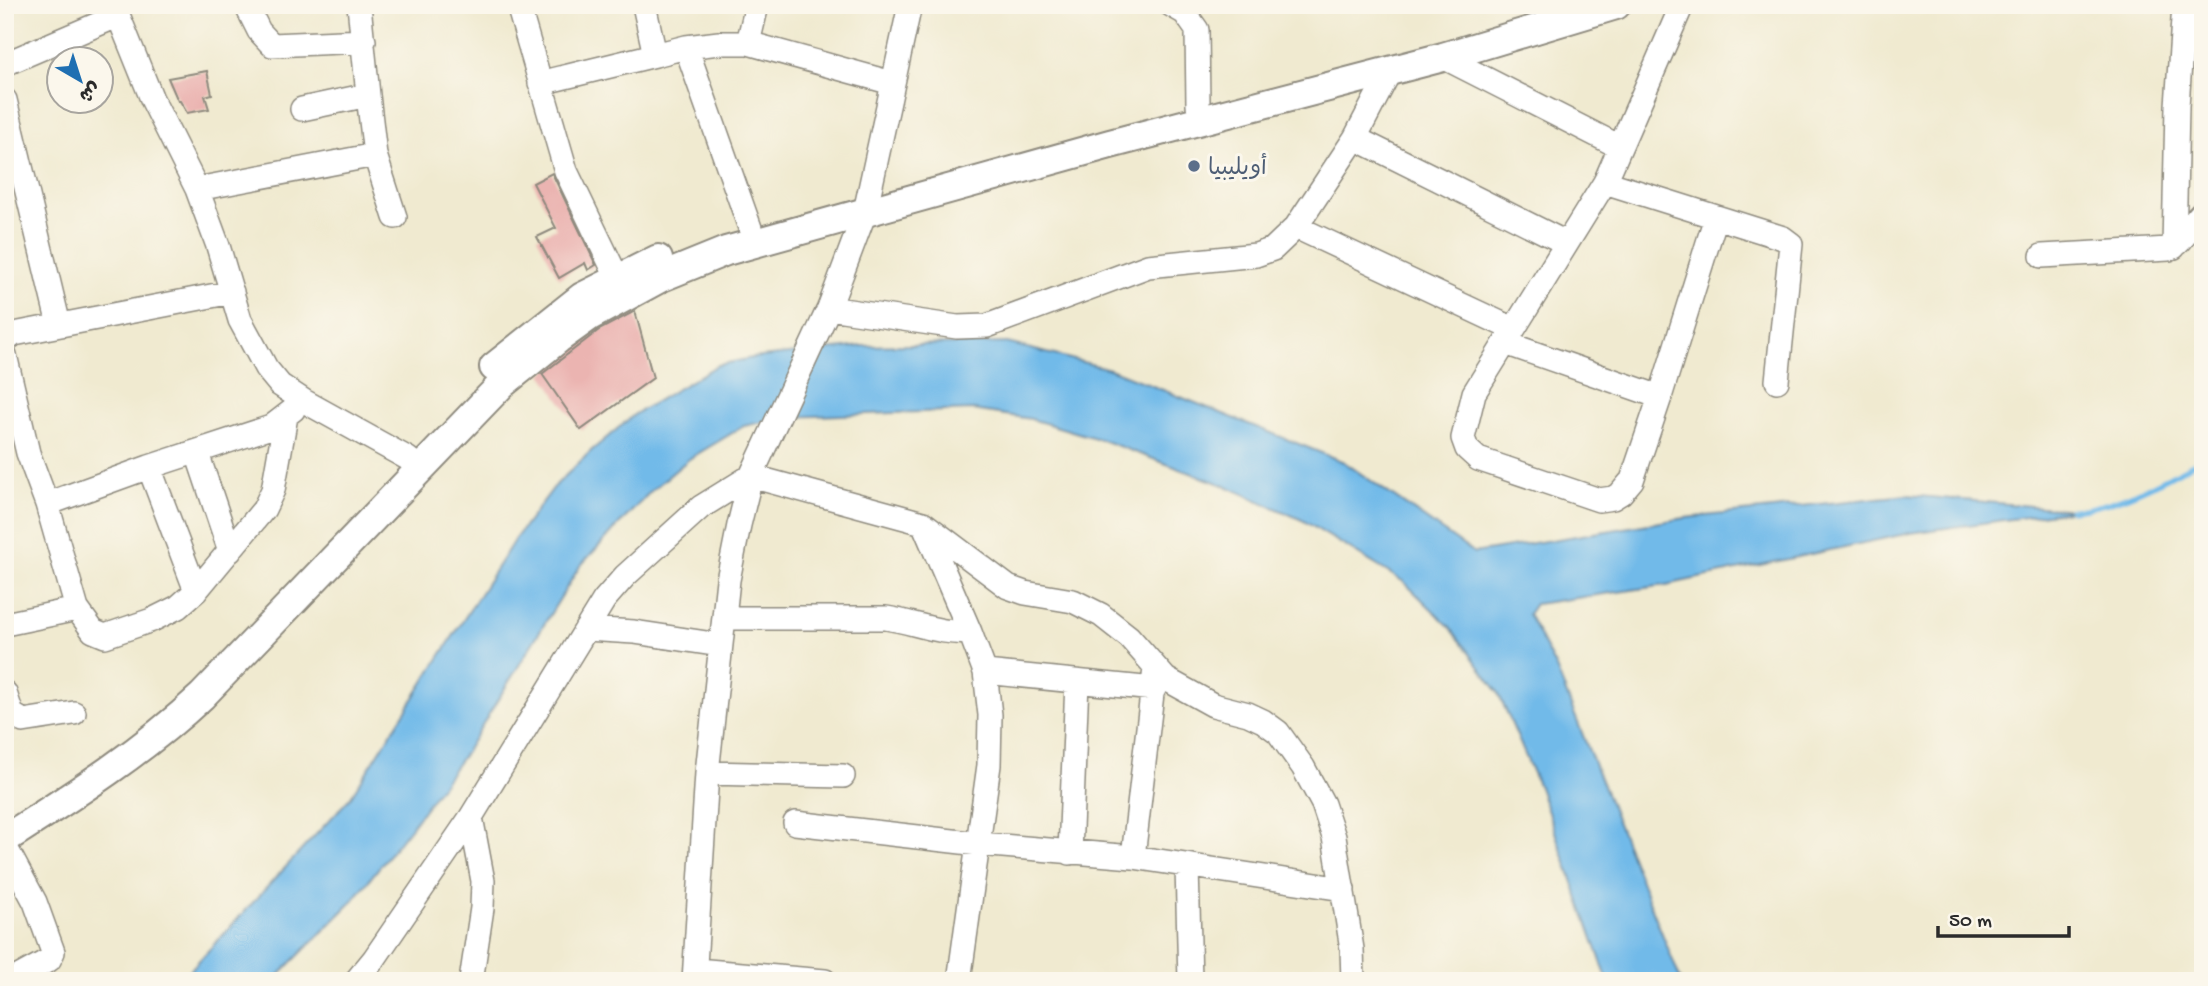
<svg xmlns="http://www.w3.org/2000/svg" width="2208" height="986" viewBox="0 0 2208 986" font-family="'Gochi Hand','Playpen Sans Arabic',sans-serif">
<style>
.water{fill:#71bae9;stroke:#4e728a;stroke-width:2}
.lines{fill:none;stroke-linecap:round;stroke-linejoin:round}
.stream{stroke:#71bae9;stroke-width:5}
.building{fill:#ebb4b1}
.minor-casing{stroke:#8e8a7e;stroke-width:26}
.major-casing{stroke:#8e8a7e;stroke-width:32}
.minor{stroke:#fff;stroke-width:23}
.major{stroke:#fff;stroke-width:28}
.service-dot{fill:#5c6f8a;stroke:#fbf7ec;stroke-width:2.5}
.labels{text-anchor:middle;stroke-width:6;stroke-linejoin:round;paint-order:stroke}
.service-label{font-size:23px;fill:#4e5e75;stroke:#fbf7ec;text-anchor:start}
</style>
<rect width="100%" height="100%" fill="#fbf7ec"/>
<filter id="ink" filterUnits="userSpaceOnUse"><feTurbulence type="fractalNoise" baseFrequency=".0143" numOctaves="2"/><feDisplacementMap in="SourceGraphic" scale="14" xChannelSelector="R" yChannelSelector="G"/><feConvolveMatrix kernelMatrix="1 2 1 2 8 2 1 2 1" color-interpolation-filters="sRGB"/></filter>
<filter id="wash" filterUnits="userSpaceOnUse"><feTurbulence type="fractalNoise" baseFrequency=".00686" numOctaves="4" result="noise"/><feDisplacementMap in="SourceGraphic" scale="28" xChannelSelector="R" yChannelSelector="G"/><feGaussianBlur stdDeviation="1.57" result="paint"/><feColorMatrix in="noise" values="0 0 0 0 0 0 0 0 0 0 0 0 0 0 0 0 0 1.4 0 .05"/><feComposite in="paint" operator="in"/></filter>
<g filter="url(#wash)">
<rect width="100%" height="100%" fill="#f0ead0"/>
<path class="water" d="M1007 343 1110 369 1344 462 1474 553 1685 518 1907 495 2076 510 1910 533 1666 585 1535 604 1528 614 1556 668 1681 981H1608L1539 787 1498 692 1450 627 1404 582 1302 520 1226 486 1102 440 1031 419 973 410 787 417 744 426 689 459 651 491 580 566 465 753 413 824 351 903 273 981H180L350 798 515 539 555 486 591 451 635 414 718 365 752 358 863 346Z"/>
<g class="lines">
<path class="stream" d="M2070 510C2112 509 2167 479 2203 458"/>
</g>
<g id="blocks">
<path class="building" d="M207 71 212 94 205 96 209 109 187 113 180 101H178L168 78Z
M552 173 596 265 588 270 585 263 559 278 537 237 556 228 533 183Z
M635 311 653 378 581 430 542 374 599 330Z"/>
</g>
</g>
<g filter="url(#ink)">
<use href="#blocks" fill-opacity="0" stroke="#8e8a7e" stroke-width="2"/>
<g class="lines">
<defs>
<path id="minor" d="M114 5 152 99 197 189 218 246 240 320 266 368 280 385 304 401 407 458 421 469
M246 5 259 31 272 45 364 41
M518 5 566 171 625 294
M644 5 655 55 686 47 719 43H748L892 83
M1171 5 1185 13 1197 30 1198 105
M1682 5 1605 182 1474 393 1463 438 1467 449 1478 459 1599 500 1613 498 1621 493 1632 480 1660 397 1716 217
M748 43 757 5
M686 47 750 228
M1443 57 1618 146
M5 64 117 16
M540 83 655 55
M368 95 375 155 395 217
M5 100 59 325
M302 109 368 95 359 5
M1355 138 1566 243
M1605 182 1783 238 1791 244 1777 381
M197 189 375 155
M1296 227 1513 329
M2174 247 2177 106 2184 5
M2042 256 2169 249C2185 242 2190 223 2203 212
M829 308 957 327 987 326 1148 266 1256 255 1273 249 1296 227 1355 138 1390 71
M5 341 14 334 232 292
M1505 343 1660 397
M5 355 28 453 47 504 77 609 5 624
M197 453 230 551
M149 467 196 591
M47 504 149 467 271 427 293 410
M923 523 970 632 985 672 990 715 989 765 959 981
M77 609 93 631 105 636 152 620 178 607 196 591 264 509 273 490 286 416
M725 618H886C914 622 942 635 970 632
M586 629 634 632 720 645
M985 672 1154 689
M5 693 12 714 23 721 74 713
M707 773 843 776
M795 823 979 844 1133 857 1343 889
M5 846 35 902 53 952 49 960 11 981
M1070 853 1077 682
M1133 857 1155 668
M1187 867 1190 981
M696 970 825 981
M356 981 374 959 471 817 604 600 625 576 701 507 751 476 923 523 1008 587 1025 593 1073 601 1101 615 1129 637 1166 679 1213 705 1248 714 1263 721 1278 732 1303 767 1323 804 1334 837 1352 949 1353 981
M471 981 482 908 483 881 471 817
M694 981 707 773 728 580 739 525 751 476 829 308 865 212 910 5"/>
<path id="major" d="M494 367 582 297 658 259
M5 839C74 795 142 752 202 696L502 384 558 339 590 316 662 277 726 251 1110 144 1443 57 1616 5"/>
</defs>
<use href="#minor" class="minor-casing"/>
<use href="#major" class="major-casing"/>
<use href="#minor" class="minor"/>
<use href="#major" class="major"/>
</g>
</g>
<circle class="service-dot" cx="1194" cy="166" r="7"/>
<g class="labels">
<g class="service-label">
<text x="1208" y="174">أويليبيا</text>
</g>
</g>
<rect width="2208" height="986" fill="none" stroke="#fbf7ec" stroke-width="28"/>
<g transform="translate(80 80) rotate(141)"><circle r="33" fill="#fbf7ec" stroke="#a8a59f" stroke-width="2"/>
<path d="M0-5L12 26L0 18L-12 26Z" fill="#1f6fb2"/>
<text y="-10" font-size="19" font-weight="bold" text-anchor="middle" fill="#2b2b2b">ش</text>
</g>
<path d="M1938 926v10h131v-10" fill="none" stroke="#2b2b2b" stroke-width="3.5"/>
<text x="1949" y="926" font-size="21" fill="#2b2b2b" stroke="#fbf7ec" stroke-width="5" paint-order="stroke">50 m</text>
</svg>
